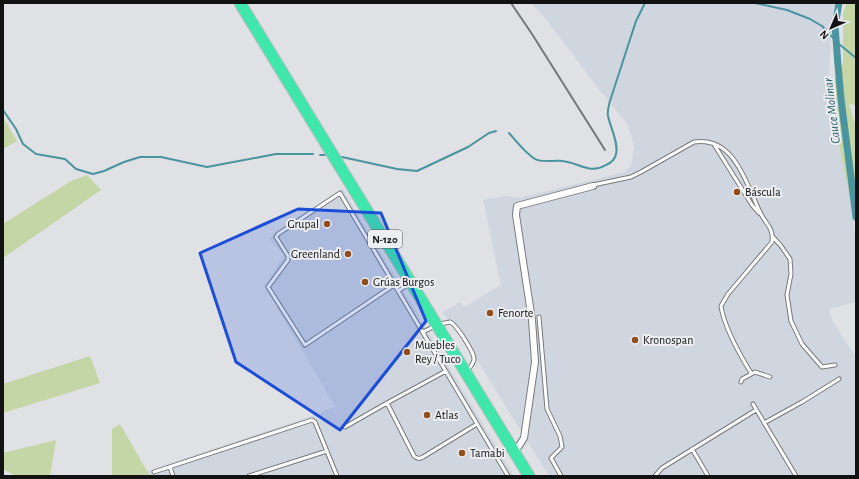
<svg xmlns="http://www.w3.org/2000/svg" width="859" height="479" viewBox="0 0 859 479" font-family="'Alegreya Sans',sans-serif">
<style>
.built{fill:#d0d6df}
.green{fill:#c4d6a5}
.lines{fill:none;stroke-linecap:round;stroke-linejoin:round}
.stream{stroke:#4a94a0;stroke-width:2}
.canal{stroke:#4a94a0;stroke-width:7}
.lane-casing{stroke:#78797b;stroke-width:5}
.street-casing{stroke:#78797b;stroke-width:8}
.highway-casing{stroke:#bdbdbd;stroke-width:13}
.lane{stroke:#fff;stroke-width:3}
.street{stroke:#fff;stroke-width:6}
.highway{stroke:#3fe7ac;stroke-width:11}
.rail{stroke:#767779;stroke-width:2}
.marked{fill:#1d4ed8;fill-opacity:0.2;stroke:#1d4ed8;stroke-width:3;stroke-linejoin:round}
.poi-dot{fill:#914e1d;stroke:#edeef1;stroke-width:1.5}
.labels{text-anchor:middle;stroke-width:4;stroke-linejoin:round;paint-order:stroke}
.shield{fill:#edeef1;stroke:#545456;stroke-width:1}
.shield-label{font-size:11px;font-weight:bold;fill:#121213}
.poi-label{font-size:12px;fill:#121213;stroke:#edeef1;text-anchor:start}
.water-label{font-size:13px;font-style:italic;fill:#1d5b64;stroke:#edeef1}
</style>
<rect width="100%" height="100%" fill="#dfe1e4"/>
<path class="built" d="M531 3H835L832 17 828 91 852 209 856 243V302L829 309 833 322 856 357V476H549L479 363 442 313 460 302 464 307 501 285 483 200 506 196 519 198 625 172 631 165 634 147 628 125 601 92 545 18Z
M343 189 514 476H150L147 471 320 413 335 406 264 286 284 256 269 238Z"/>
<path class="green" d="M846 3H856V105L849 104 856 127V210L852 209 828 91 843 64V15Z
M3 117 17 141 3 149Z
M87 175 101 190 3 258V224L71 181Z
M90 356 100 383 3 413V384Z
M120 424 147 471 150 476H112V429Z
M56 440 50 476H16L3 469V453Z"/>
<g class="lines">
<path class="stream" d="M755 3 787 10 810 19 822 26 839 44 856 58
M3 110 16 129 23 144 36 154 65 159 76 169 93 174 104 171 124 162 140 157H161L207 167 276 154H313
M509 133C517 142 525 153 535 159 542 163 554 160 562 161 578 162 589 175 606 165 611 163 615 159 616 154 619 144 610 126 608 116 607 111 609 105 610 101L636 21 645 3
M320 155H325
M342 157 397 169 417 171 468 147 489 133 496 131"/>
<path class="canal" d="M839 3 835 26 838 65 841 99 856 217"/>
<defs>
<path id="lane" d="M715 146 752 205 759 213
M593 185 631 177 641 172 694 142C735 136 746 184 760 212 765 224 774 227 772 242L728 294 721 306C724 327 740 355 751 373
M773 237 781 246 790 259 791 274 787 295 791 321 802 344 822 367 835 365
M394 285 305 345 268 287 288 260V256L276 237 278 234 340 193 508 476
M398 291 409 284
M539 317 547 409 560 436 562 447 551 458 561 476
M440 324 450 322C456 324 474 352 474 359 474 363 470 367 468 370
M423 332 435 326
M446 371 387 403 414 456C417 459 420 459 423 457L477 424
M741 382 742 379 755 372 770 377
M753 404 796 476
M764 423 802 402 839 379
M345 427 387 403
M692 449 708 476
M170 467 173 476
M154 472 312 420 315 422 337 476
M249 476 327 451
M655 476 662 468 756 410"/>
<path id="street" d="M515 452 524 438 535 362 532 320 516 215 517 206 593 186"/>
<path id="highway" d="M240 3 529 476"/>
</defs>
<use href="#lane" class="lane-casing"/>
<use href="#street" class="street-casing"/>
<use href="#highway" class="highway-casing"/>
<use href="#lane" class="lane"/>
<use href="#street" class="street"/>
<use href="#highway" class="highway"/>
<path class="rail" d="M511 3 532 34 605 150"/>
</g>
<path class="marked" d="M298 209 381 213 426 321 340 430 236 362 200 253Z"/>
<g class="poi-dot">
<circle cx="737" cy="192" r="4"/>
<circle cx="327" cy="224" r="4"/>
<circle cx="348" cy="254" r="4"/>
<circle cx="365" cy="282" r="4"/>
<circle cx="490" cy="313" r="4"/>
<circle cx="635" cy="340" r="4"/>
<circle cx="407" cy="352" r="4"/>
<circle cx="427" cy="415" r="4"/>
<circle cx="462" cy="453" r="4"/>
</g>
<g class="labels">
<rect class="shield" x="368" y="230" width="34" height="18" rx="3"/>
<g class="shield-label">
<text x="385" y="243">N-120</text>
</g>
<g class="poi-label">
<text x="745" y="196">Báscula</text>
<text x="319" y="228" text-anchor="end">Grupal</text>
<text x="340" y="258" text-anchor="end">Greenland</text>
<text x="373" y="286">Grúas Burgos</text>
<text x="498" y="317">Fenorte</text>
<text x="643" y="344">Kronospan</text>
<text x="415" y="349">Muebles<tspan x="415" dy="14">Rey / Tuco</tspan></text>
<text x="435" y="419">Atlas</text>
<text x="470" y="457">Tamabi</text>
</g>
<g class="water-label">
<text transform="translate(831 111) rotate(-97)" y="5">Cauce Molinar</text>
</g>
</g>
<rect width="859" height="479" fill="none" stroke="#121213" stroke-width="8"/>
<g transform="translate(831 28) rotate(225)" stroke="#edeef1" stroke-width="3" paint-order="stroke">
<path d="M0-3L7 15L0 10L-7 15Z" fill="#121213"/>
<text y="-6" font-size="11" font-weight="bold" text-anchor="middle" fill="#121213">N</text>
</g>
</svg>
